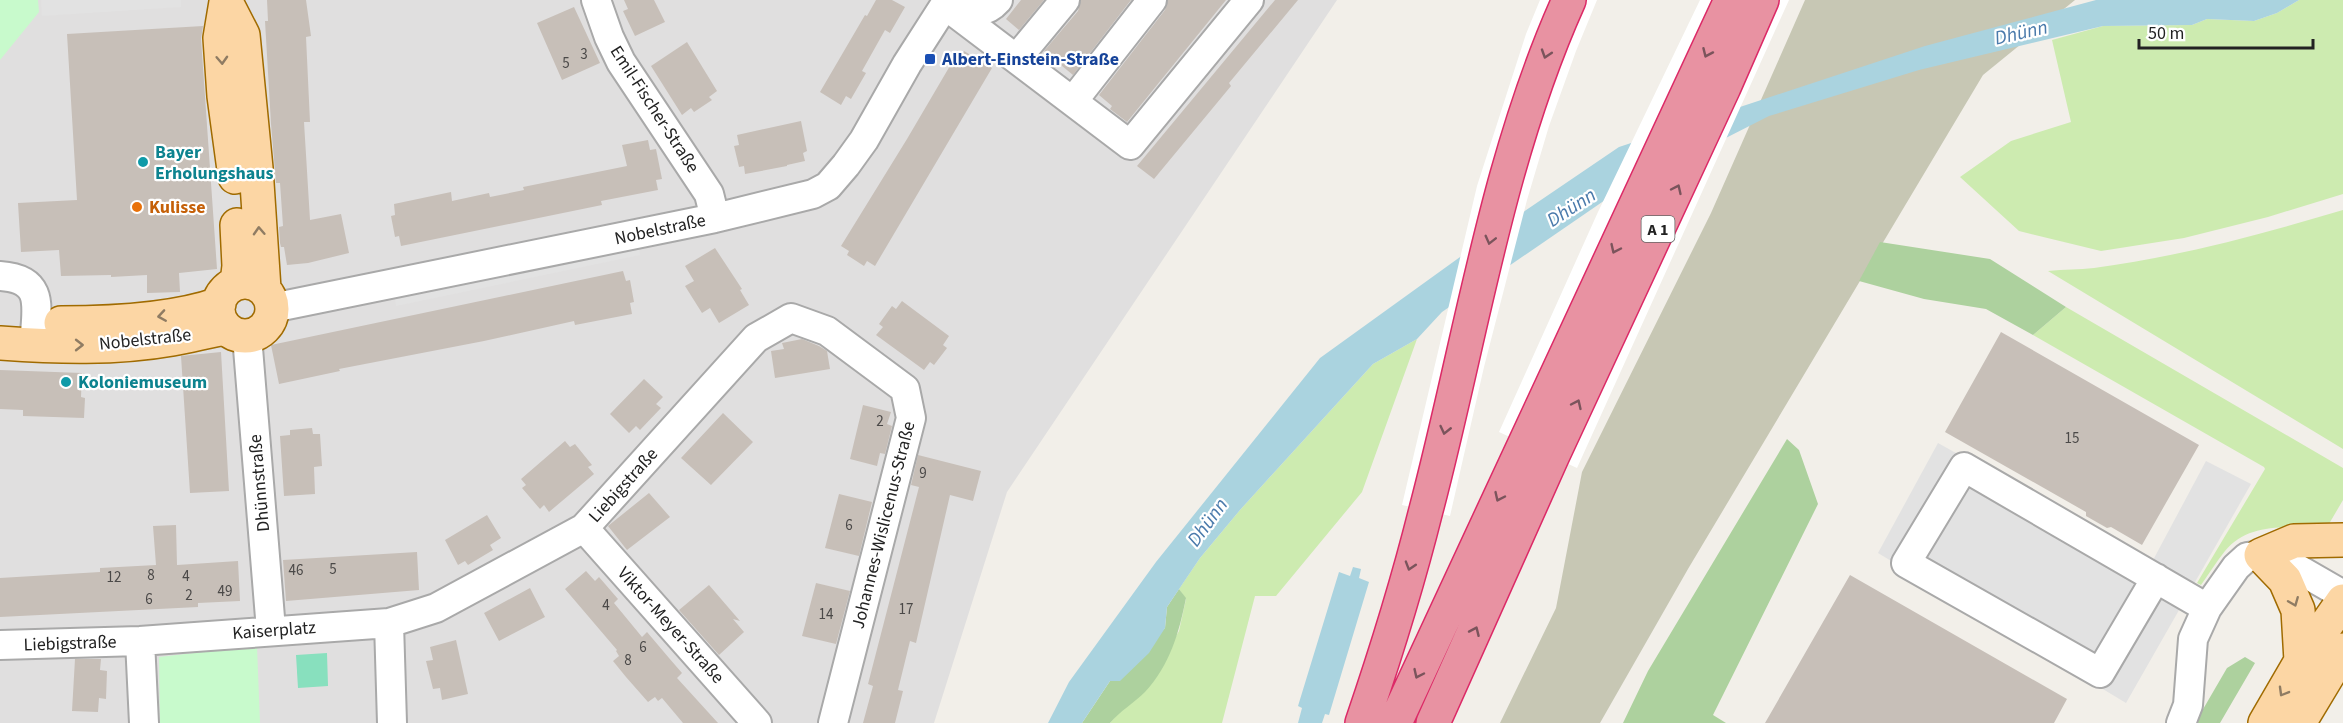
<svg xmlns="http://www.w3.org/2000/svg" width="2343" height="723" viewBox="0 0 2343 723" font-family="'Source Sans 3',sans-serif">
<style>
.residential{fill:#e0dfdf}
.construction{fill:#c7c7b4}
.grass{fill:#cdebb0}
.forest{fill:#add19e}
.park{fill:#c8facc}
.pitch{fill:#88e0be}
.parking{fill:#e2e2e2}
.water{fill:#aad3df}
.pier{fill:#fff}
.building{fill:#c7bfb8}
.lines{fill:none;stroke-linecap:round;stroke-linejoin:round}
.minor-casing{stroke:#a9a9a9;stroke-width:32}
.major-casing{stroke:#a06b00;stroke-width:36}
.highway-casing{stroke:#dc2a67;stroke-width:36}
.minor{stroke:#fff;stroke-width:28}
.major{stroke:#fcd6a4;stroke-width:33}
.highway{stroke:#e892a2;stroke-width:33}
.oneway{stroke:#7b545c}
.oneway2{stroke:#8f7c63}
.transit-dot{fill:#1a4fb4;stroke:#fff;stroke-width:2}
.culture-dot{fill:#0f9aa8;stroke:#fff;stroke-width:2}
.food-dot{fill:#e8710a;stroke:#fff;stroke-width:2}
.labels{text-anchor:middle;stroke-width:4.5;stroke-linejoin:round;paint-order:stroke}
.number-label{font-size:15px;fill:#4b4948}
.shield{fill:#fff;stroke:#646464;stroke-width:1.5}
.shield-label{font-size:16px;font-weight:bold;fill:#222}
.transit-label{font-size:18px;font-weight:bold;fill:#164399;stroke:#fff;text-anchor:start}
.street-label{font-size:18px;fill:#222;stroke:#fff}
.culture-label{font-size:18px;font-weight:bold;fill:#0d838f;stroke:#fff;text-anchor:start}
.food-label{font-size:18px;font-weight:bold;fill:#c56008;stroke:#fff;text-anchor:start}
.water-label{font-size:20px;font-style:italic;fill:#4a7aab;stroke:#fff}
</style>
<rect width="100%" height="100%" fill="#f2efe9"/>
<path class="residential" d="M0 0H1337L1007 492 934 723H0Z"/>
<path class="construction" d="M1805 0H2075L1983 75 1688 569 1600 723H1500L1556 608 1582 472 1711 213Z"/>
<path class="grass" d="M2299 0H2343V194L2268 217 2184 238 2101 251 2019 231 1960 177 2011 141 2071 122 2052 40 2103 26 2192 25 2207 19 2254 21 2277 13Z
M2343 210V449L2048 271C2064 269 2079 270 2094 268 2178 257 2262 234 2343 210Z
M2066 307 2343 468V500L2326 529C2292 527 2249 521 2225 551 2216 562 2209 574 2201 585L2197 583 2265 469 2264 467 2033 335Z
M1417 339 1362 492 1276 596H1255L1222 723H1110L1121 710 1144 692 1179 631 1186 599 1179 589 1200 558 1240 510 1373 364Z"/>
<path class="forest" d="M1880 242 1990 259 2066 307 2033 335 1986 309 1924 299 1859 281Z
M1787 439 1799 450 1818 504 1713 715 1726 723H1623L1648 671Z
M1179 589 1186 598C1179 633 1170 665 1145 692 1134 703 1120 711 1110 723H1082L1110 681 1165 628 1167 607Z
M2245 657 2255 663 2220 723H2195L2227 668Z"/>
<path class="park" d="M0 0H38L39 12 0 60Z
M257 646 260 723H160L159 657Z"/>
<path class="pitch" d="M327 653 328 686 298 688 296 655Z"/>
<path class="parking" d="M41 0H181V7L42 16Z
M639 248 640 255 396 306 395 299Z
M1938 443 2152 562 2206 461 2251 484 2126 703 1878 553Z"/>
<path class="water" d="M2096 0H2299L2277 13 2254 21 2207 19 2192 25 2103 26 1919 70 1769 116 1608 198 1442 312 1417 339 1373 364 1240 510 1200 558 1167 607 1165 628 1149 653 1120 681H1110L1082 723H1048L1069 682 1156 562 1320 358 1510 221 1619 147 1925 46Z
M1353 567 1361 569 1359 578 1369 582 1329 715 1325 714 1322 723H1298L1302 708 1298 706 1339 572 1350 576Z"/>
<path class="pier" d="M1540 0H1597L1576 51 1549 126 1527 200 1484 367 1450 516 1402 505 1477 186 1526 34Z
M1700 0H1789L1577 468 1499 432 1598 212Z"/>
<path class="building" d="M267 0H306L311 36 306 37 310 122H304L310 220 341 214 349 253 308 263 287 265 284 247H281L280 243 279 227 283 226 280 183H276L271 124 265 21H268Z
M624 0H654L665 22 635 36 623 11 628 9Z
M876 0H892L905 7 890 33 885 30 876 46 862 71 866 73 851 99 846 96 841 105 820 92 865 15 867 16Z
M1021 0H1044L1019 30 1006 19Z
M1081 0H1131L1073 75 1044 51 1078 11Z
M1168 0H1226L1127 122 1110 109 1112 106 1099 95 1165 10Z
M1275 0H1298L1229 83 1231 86 1154 179 1137 166Z
M574 7 600 63 562 80 537 23Z
M203 26 201 39 217 269 179 273 180 292 147 293V275L111 277V275L61 276 59 250 21 252 18 203 77 200 67 34Z
M687 42 717 91 709 97 712 100 694 112 691 108 682 115 651 66Z
M964 51 992 68 875 266 867 261 864 266 847 255 849 251 841 246 907 139 954 59 958 61Z
M801 121 807 151 803 153 805 161 787 165V166L745 174 744 166 739 167 734 146 739 145 737 135Z
M648 140 650 150 656 149 662 179 656 180 658 190 601 201 602 205 401 246 399 236 395 237 391 216 395 215 394 204 451 192 452 201 489 193 490 197 524 190 523 187 627 166 622 145Z
M715 248 742 289 740 290 749 305 719 323 710 308 702 313 685 286 694 281 685 266Z
M623 271 626 281 630 280 634 302 630 303 632 314 575 325 574 321 484 341 339 369 340 371 279 384 271 345Z
M902 301 949 336 943 345 947 348 934 365 930 362 924 370 876 335 883 327 879 324 892 306 896 309Z
M2001 332 2199 445 2142 545 2111 527 2107 528 2086 516V512L1945 432Z
M802 339 819 346 827 351 830 369 775 378 771 351 784 349 782 343Z
M221 352 229 491 190 493 181 356Z
M0 370 82 373 81 397 85 398 84 418 23 416V410L0 409Z
M644 379 663 397 656 404 661 408 640 430 636 426 629 433 610 414Z
M863 405 891 412 887 424 892 426 885 454 880 453 877 466 850 459Z
M723 413 753 442 711 485 681 458Z
M312 428 313 434H320L322 466 314 467 315 494 284 496 280 436 290 435V430Z
M565 441 570 447 575 444 592 465 588 467 594 474 549 512 544 505 540 509 522 488 526 485 521 479Z
M918 455 981 471 973 501 950 495 916 643 910 641 898 690 903 691 895 723H863L873 686 868 684 919 487 911 485Z
M649 493 670 517 627 550 608 526Z
M839 494 872 502 859 556 825 548Z
M487 515 501 538 490 545 493 550 468 565 465 561 458 565 445 540Z
M176 525 177 565 238 561 240 601 198 603V607L0 617V578L100 572V568L156 565 153 526Z
M417 552 419 590 286 601 283 560Z
M586 571 595 581 599 577 618 599 614 603 642 637 647 632 669 658 682 673 677 678 718 723H683L662 698 658 701 655 697 648 702 626 677 613 661 619 656 616 651 617 650 565 589Z
M1850 575 2067 699 2054 723H1765Z
M816 583 850 591 836 644 802 636Z
M709 585 740 621 733 619 744 632 719 655 679 610Z
M530 588 545 617 499 641 484 613Z
M456 640 468 694 442 700 440 688 433 689 426 661 433 660 430 647Z
M75 659H101L100 670 107 671 106 699 99 698 98 712 72 711Z"/>
<g class="lines">
<defs>
<path id="minor" d="M596 0 609 37 621 62 709 194 715 218
M945 5 1130 145 1249 0
M947 5C968 10 982 18 998 0
M1017 58 1065 0
M1073 101 1152 0
M0 276C47 279 36 310 34 345
M272 308 715 218 813 194 828 186 846 165 864 140 907 64 948 0
M247 336 271 630
M584 528 757 723
M2156 578 2100 673 1906 563 1964 467 2207 608
M389 623 392 723
M140 641 144 723
M0 645 140 641 389 623 436 608 584 528 756 338 791 318 827 331 905 389 911 418 833 723
M2181 723 2188 705 2193 639 2207 608 2236 567 2247 557 2261 555 2286 562 2343 595"/>
<path id="major" d="M226 2 243 35 256 168 264 289
M226 2 220 38 224 96 235 177
M218 309a27 27 0 1 1 54 0a27 27 0 1 1-54 0Z
M237 283 239 266 237 225
M61 323C108 323 174 320 219 304
M0 343C56 347 116 349 172 339 190 336 208 331 226 328
M2301 661 2298 610 2285 580 2261 555 2294 541 2343 540
M2265 723 2301 661 2343 601
M2299 723 2343 650"/>
<path id="highway" d="M1362 723C1386 653 1408 582 1426 510 1471 340 1496 162 1569 0
M1395 723 1731 0
M1433 723 1552 457 1724 87 1762 0"/>
</defs>
<use href="#minor" class="minor-casing"/>
<use href="#major" class="major-casing"/>
<use href="#highway" class="highway-casing"/>
<use href="#minor" class="minor"/>
<use href="#major" class="major"/>
<use href="#highway" class="highway"/>
</g>
<defs><path id="oneway-chevron" d="M-2-3.5L2.5 0L-2 3.5" fill="none" stroke-width="1.6" stroke-linecap="round" stroke-linejoin="round" transform="scale(1.5)"/></defs>
<g class="oneway">
<use href="#oneway-chevron" transform="translate(1707 53) rotate(114)"/>
<use href="#oneway-chevron" transform="translate(1546 54) rotate(108)"/>
<use href="#oneway-chevron" transform="translate(1677 189) rotate(-65)"/>
<use href="#oneway-chevron" transform="translate(1490 240) rotate(104)"/>
<use href="#oneway-chevron" transform="translate(1615 249) rotate(115)"/>
<use href="#oneway-chevron" transform="translate(1577 404) rotate(-65)"/>
<use href="#oneway-chevron" transform="translate(1445 430) rotate(103)"/>
<use href="#oneway-chevron" transform="translate(1499 497) rotate(115)"/>
<use href="#oneway-chevron" transform="translate(1410 566) rotate(107)"/>
<use href="#oneway-chevron" transform="translate(1475 631) rotate(-66)"/>
<use href="#oneway-chevron" transform="translate(1418 674) rotate(115)"/>
</g>
<g class="oneway2">
<use href="#oneway-chevron" transform="translate(222 60) rotate(87)"/>
<use href="#oneway-chevron" transform="translate(259 231) rotate(-93)"/>
<use href="#oneway-chevron" transform="translate(162 316) rotate(171)"/>
<use href="#oneway-chevron" transform="translate(79 345)"/>
<use href="#oneway-chevron" transform="translate(2294 602) rotate(68)"/>
<use href="#oneway-chevron" transform="translate(2283 692) rotate(120)"/>
</g>
<rect class="transit-dot" x="924" y="53" width="12" height="12" rx="3"/>
<g class="culture-dot">
<circle cx="143" cy="162" r="6"/>
<circle cx="66" cy="382" r="6"/>
</g>
<circle class="food-dot" cx="137" cy="207" r="6"/>
<g class="labels">
<g class="number-label">
<text x="584" y="59">3</text>
<text x="566" y="68">5</text>
<text x="880" y="426">2</text>
<text x="2072" y="443">15</text>
<text x="923" y="478">9</text>
<text x="849" y="530">6</text>
<text x="333" y="574">5</text>
<text x="296" y="575">46</text>
<text x="151" y="580">8</text>
<text x="186" y="581">4</text>
<text x="114" y="582">12</text>
<text x="225" y="596">49</text>
<text x="189" y="600">2</text>
<text x="149" y="604">6</text>
<text x="606" y="610">4</text>
<text x="906" y="614">17</text>
<text x="826" y="619">14</text>
<text x="643" y="652">6</text>
<text x="628" y="665">8</text>
</g>
<rect class="shield" x="1641.5" y="216" width="33" height="26" rx="4.5"/>
<g class="shield-label">
<text x="1658" y="235">A 1</text>
</g>
<g class="transit-label">
<text x="942" y="65">Albert-Einstein-Straße</text>
</g>
<g class="street-label">
<text transform="translate(655 109) rotate(57)" y="6">Emil-Fischer-Straße</text>
<text transform="translate(660 229) rotate(-12)" y="6">Nobelstraße</text>
<text transform="translate(145 339) rotate(-6)" y="6">Nobelstraße</text>
<text transform="translate(259 483) rotate(-95)" y="6">Dhünnstraße</text>
<text transform="translate(623 485) rotate(-48)" y="6">Liebigstraße</text>
<text transform="translate(883 525) rotate(-76)" y="6">Johannes-Wislicenus-Straße</text>
<text transform="translate(671 625) rotate(48)" y="6">Viktor-Meyer-Straße</text>
<text transform="translate(274 630) rotate(-4)" y="6">Kaiserplatz</text>
<text transform="translate(70 643) rotate(-2)" y="6">Liebigstraße</text>
</g>
<g class="culture-label">
<text x="155" y="158">Bayer<tspan x="155" dy="21">Erholungshaus</tspan></text>
<text x="78" y="388">Koloniemuseum</text>
</g>
<g class="food-label">
<text x="149" y="213">Kulisse</text>
</g>
<g class="water-label">
<text transform="translate(2021 32) rotate(-13)" y="7">Dhünn</text>
<text transform="translate(1571 207) rotate(-33)" y="7">Dhünn</text>
<text transform="translate(1207 522) rotate(-54)" y="7">Dhünn</text>
</g>
</g>
<path d="M2139 39v9h174v-9" fill="none" stroke="#222222" stroke-width="3"/>
<text x="2148" y="39" font-size="18" fill="#222222" stroke="#ffffff" stroke-width="4.5" paint-order="stroke">50 m</text>
</svg>
